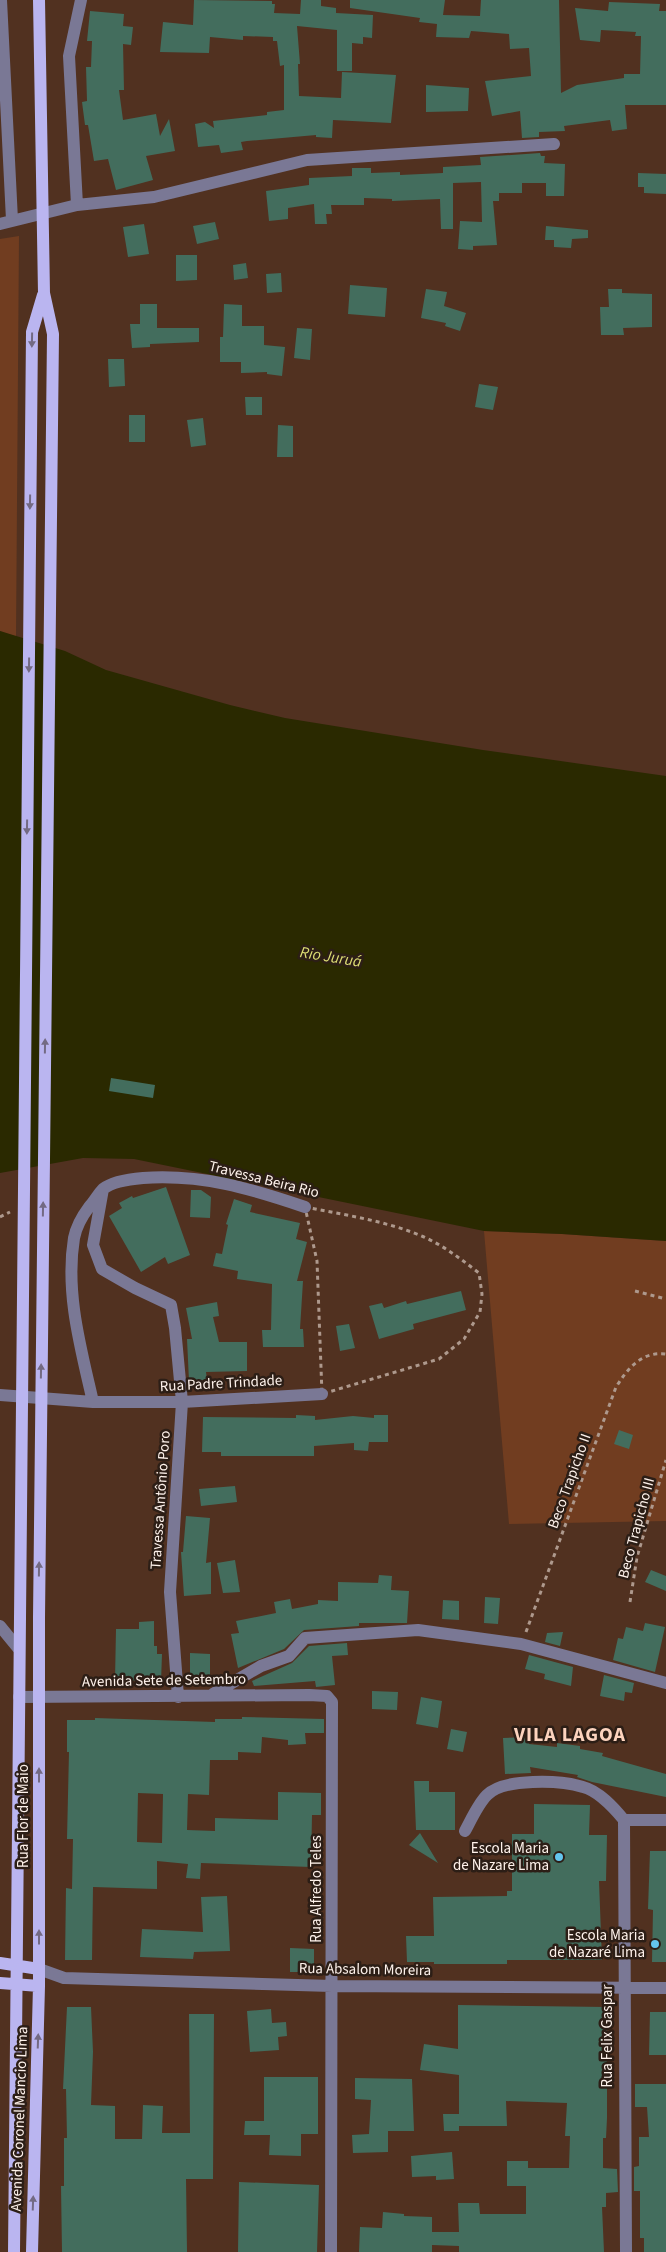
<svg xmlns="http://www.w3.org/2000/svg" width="666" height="2252" viewBox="0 0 666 2252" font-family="'Source Sans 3',sans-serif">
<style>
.green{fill:#713d20}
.water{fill:#2a2900}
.building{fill:#436d5d;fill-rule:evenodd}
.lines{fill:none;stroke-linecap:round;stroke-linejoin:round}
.path{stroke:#ae998d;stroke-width:3;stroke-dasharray:4 4;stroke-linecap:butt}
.minor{stroke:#7a7895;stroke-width:12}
.major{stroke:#bab5f0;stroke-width:12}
.major-bridge{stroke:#bab5f0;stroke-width:12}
.oneway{fill:#736a83}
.poi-dot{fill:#64c5ee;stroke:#2c1e16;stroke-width:2}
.labels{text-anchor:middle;stroke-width:5;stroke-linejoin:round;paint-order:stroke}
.street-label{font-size:15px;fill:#fef2eb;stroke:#2c1e16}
.poi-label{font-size:15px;fill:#fef2eb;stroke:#2c1e16;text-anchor:end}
.water-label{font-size:16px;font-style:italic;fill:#dede75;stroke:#2c1e16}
.district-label{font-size:20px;font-weight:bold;letter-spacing:1px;fill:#fcd3be;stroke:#2c1e16}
</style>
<rect width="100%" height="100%" fill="#513120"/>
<path class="green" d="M19 236 16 637 0 631V239Z
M484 1231 562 1234 666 1241V1521L509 1524Z"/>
<path class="water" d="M0 631 65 651 106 670 230 705 285 718 483 750 666 776V1241L562 1234 484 1231 134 1159 83 1158 0 1173Z"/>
<path class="building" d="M194 0 272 1V4H275L274 13 300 14 301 0H321V6L336 8V13L373 15 372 38 363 37V44L352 43V71H337V30L297 26 300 64H298L299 96 341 98 342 72 396 75 391 123 333 120 332 138 316 137V135L247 141 241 142 243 150 221 153 219 145 198 147 195 124 205 122 214 128 213 121 267 115V112L284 110V65L280 66 277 41H273V37L243 36V40L210 37 209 53 160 52 163 22 193 25Z
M350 0H445L443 15 480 16 481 0H559L561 93 577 85 624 78V74H640L641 36H635L636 32 601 30 600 42 580 40 575 8 608 11 609 2 660 4 659 11H666V105H625L627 129 612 131 610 120 564 126 565 131 539 132V137L522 138 520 111 492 116 485 81 531 76 529 48 510 49 509 34 471 31 469 38 436 37 437 24 419 22 420 18 350 8Z
M90 11 124 14 123 26 133 27 131 45 123 44 124 90H119L123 120 156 114 160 136 169 119 175 151 146 156 153 180 116 190 108 159 94 161 88 125H85L82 102 87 101 86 67H91L92 41H87Z
M426 85 469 88 468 111 426 112Z
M540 153 541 156H545L544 163 565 164 564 196H546V183H522V193H499V201H493L497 245 473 246V250L458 249 460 221 482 222 481 182 453 183V229H441L440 199 392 201V199L364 198V205H331L332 214H326L327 224H315L314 204 288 208V219L269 221 266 191 309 185V178L352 176V168H371V173L400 172V175L443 173V167L481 165 480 157Z
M638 173 666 174V194L644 193V187H638Z
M215 222 219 239 197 244 193 226Z
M144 224 149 254 128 257 123 227Z
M546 226 588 230V238L572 239 571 248 554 247V240H545Z
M176 255H197V280L176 281Z
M246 263 248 278 234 280 233 265Z
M281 273 282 292 267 293 266 274Z
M350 285 387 288 385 317 348 314Z
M426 289 447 292 444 306 466 313 460 331 445 326 446 323 421 318Z
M608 289H622V293L652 294V327L623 328 624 335H601L600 307H609Z
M140 304H157V328H199V342L150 344V347L132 348 130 324H140Z
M224 304 242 305V326H264V345L285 347 282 376 267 374V372L241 373V362H220V337H223Z
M297 328 312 329 310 360 294 358Z
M108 359H124L125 386 109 387Z
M479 384 498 387 493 410 475 407Z
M245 397H262V415H246Z
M129 415H145V442H129Z
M203 418 206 445 191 447 187 420Z
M278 425 293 426V457H277Z
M111 1078 155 1085 153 1098 109 1091Z
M166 1187 190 1255 168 1264 165 1257 141 1272 109 1216 122 1208 119 1203 132 1196 133 1198Z
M191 1190H201L211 1197 210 1218 190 1217Z
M234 1199 252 1205 250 1212 300 1223 296 1239 307 1242 297 1281H303L300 1329H303L304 1347H263L262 1330H271L272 1284 237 1279 238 1271 213 1266 216 1253 222 1254 228 1225 226 1224Z
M461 1291 466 1310 413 1324 414 1329 379 1339 369 1306 382 1303 384 1308 406 1301 407 1304Z
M217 1302 219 1316 213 1317 219 1342H247V1371L206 1372 207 1380 189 1381 187 1339H192L186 1308Z
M349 1324 355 1348 340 1351 336 1326Z
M296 1415 315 1416V1420L353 1416 374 1418V1415H388V1442H369L368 1451 354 1450V1443L314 1446V1456H221V1452H202L203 1417 296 1418Z
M619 1430 633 1435 629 1449 614 1444Z
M235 1486 237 1502 201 1506 199 1489Z
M186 1516 210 1518 206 1563 211 1562V1594L184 1596 181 1552H183Z
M235 1560 240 1592 223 1593 217 1563Z
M651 1570 666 1576V1591L645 1582Z
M379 1575 392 1576 391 1590 409 1591 407 1623H359V1626L304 1630 284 1649 238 1668 231 1634 239 1633 236 1621 276 1613 274 1602 290 1599 292 1609 318 1604V1600L338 1601V1582L378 1583Z
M485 1597 500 1598 498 1624 484 1623Z
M443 1600 459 1601V1620L442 1619Z
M154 1621V1646H157V1654H162L161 1682 115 1680 116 1629H139V1622Z
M645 1623 665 1627 655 1672 613 1660 618 1638 623 1639 626 1627 643 1631Z
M563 1632 560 1646 545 1642 547 1633Z
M347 1643 348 1655 332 1656 335 1685 316 1687 315 1681 254 1686 252 1681 292 1663 309 1646Z
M190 1653 210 1654V1684L190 1683Z
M529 1655 573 1667 571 1686 544 1679 545 1674 525 1669Z
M604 1675 634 1683 632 1693 625 1692 624 1701 600 1696Z
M372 1691 398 1692 397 1710 372 1709Z
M421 1697 442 1701 438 1728 416 1724Z
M242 1717 324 1719V1733H305L306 1744 288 1745V1740L262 1737 261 1753 238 1752V1760H210L209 1795 188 1794 187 1830 215 1831V1818L278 1820V1792L321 1793V1815H312L311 1867 201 1863 200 1879 186 1878 188 1864 157 1861V1889L93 1887 92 1960H65L66 1888 72 1889 73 1839H67L69 1752H67V1720H95V1718L215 1722V1719H242ZM138 1793 163 1794 162 1843 137 1842Z
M451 1729 467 1732 463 1752 447 1749Z
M529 1737V1744L557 1747V1743L580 1746V1749L603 1753 602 1756 666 1774V1797L592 1782 577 1777 578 1775 530 1767 531 1773 505 1774 503 1738Z
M414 1781H429V1792H455V1830H416Z
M534 1804 590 1805 589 1835H607L606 1881H599L602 1960H507V1964H434V1962H407L406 1936H434L433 1897 507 1896V1891H512V1834H534Z
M420 1833 438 1863 409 1845Z
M650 1851H666V1962H652L653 1910 648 1909Z
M227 1896 230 1951 194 1952 193 1959 140 1957 142 1929 203 1932 201 1897Z
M290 1948 314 1949V1966H304L305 1972H290Z
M458 2005 607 2007V2118L606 2138H603V2168L617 2169 618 2192 606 2193V2207H602L604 2252H459V2246L432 2245V2252H359L360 2227 382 2228 383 2212 404 2214V2216L432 2217V2232H459L458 2203H479L480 2214H526V2186H507V2161H528V2168H569L570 2136H565L567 2103 506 2101 507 2126H459V2131H444L443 2114H459V2075L420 2070 424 2044 458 2049Z
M67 2007H91L93 2052 91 2105 115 2106V2139H142L143 2105 163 2106 162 2133H190L189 2014H214L213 2179H186L187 2252H62L61 2186H64V2138H67L66 2089H63Z
M271 2009 272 2023 286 2022 287 2036 278 2037 279 2050 250 2052 247 2011Z
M650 2012H666V2055H649Z
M264 2077H318V2134H301V2156L269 2155 270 2135H244L245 2121H264Z
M355 2078 412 2079 414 2131H388V2152L353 2153 352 2135 369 2134 371 2100 355 2099Z
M635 2084H666V2252H644V2238H640V2191H634V2167L639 2166V2137H649L647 2107H635Z
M452 2152 454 2179 436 2180V2176L412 2177 411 2156Z
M239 2182 319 2185 317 2252H238Z"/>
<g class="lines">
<path class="path" d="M305 1207C345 1215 387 1221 424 1237 444 1246 461 1259 479 1273L482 1294 480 1312 464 1339 439 1359 322 1394 317 1261Z
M0 1217 10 1212
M635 1291 666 1299
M630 1602 637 1557 666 1460
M526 1632 616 1387C628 1368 642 1351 666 1354"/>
<path class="minor" d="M1 0 12 220
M77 205 69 56 81 0
M0 224 77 205 154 197 307 160 554 144
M103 1189 93 1245 102 1269 135 1288 171 1305 175 1328 182 1402 170 1592 178 1697
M0 1395 93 1402H182L322 1394
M93 1402C81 1349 65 1293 74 1238 76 1228 83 1215 89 1207 94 1202 98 1194 103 1189 113 1181 131 1179 143 1178 202 1174 249 1188 305 1207
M0 1626 18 1648
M213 1694 261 1666 289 1656 305 1638 418 1630 521 1644 666 1683
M19 1697 309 1695 327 1696 332 1702 331 2252
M624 1820 626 2252
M465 1831C471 1820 478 1804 487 1795 504 1778 560 1780 583 1787 599 1791 614 1808 624 1820H666
M39 1969 64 1978 332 1986 666 1988"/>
<path class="major" d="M0 1963 39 1969
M0 1983 39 1986
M14 2252 20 1618
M32 2252 39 1986V1618"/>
<path class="major-bridge" d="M20 1618 32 332 43 295
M39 1618 53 334 44 293 39 0"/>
</g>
<defs><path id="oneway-solid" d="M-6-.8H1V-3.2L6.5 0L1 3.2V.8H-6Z" transform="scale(1.25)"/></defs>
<g class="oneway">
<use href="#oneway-solid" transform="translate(32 340) rotate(91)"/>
<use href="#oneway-solid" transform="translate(30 502) rotate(91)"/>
<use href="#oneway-solid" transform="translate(29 665) rotate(91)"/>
<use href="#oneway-solid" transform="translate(27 827) rotate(91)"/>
<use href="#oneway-solid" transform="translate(45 1046) rotate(-89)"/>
<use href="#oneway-solid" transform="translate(43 1209) rotate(-89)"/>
<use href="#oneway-solid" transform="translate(41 1371) rotate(-89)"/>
<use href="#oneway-solid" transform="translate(39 1569) rotate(-89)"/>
<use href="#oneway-solid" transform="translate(39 1775) rotate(-90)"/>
<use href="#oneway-solid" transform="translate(39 1937) rotate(-90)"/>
<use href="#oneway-solid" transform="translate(38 2041) rotate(-88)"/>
<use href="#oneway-solid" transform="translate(33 2203) rotate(-88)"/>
</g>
<g class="poi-dot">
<circle cx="559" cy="1857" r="5"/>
<circle cx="655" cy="1944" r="5"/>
</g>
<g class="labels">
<g class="street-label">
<text transform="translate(264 1179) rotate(14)" y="5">Travessa Beira Rio</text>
<text transform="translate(221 1383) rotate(-3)" y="5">Rua Padre Trindade</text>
<text transform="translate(569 1481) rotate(-70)" y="5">Beco Trapicho II</text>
<text transform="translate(160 1500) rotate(-86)" y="5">Travessa Antônio Poro</text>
<text transform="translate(636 1528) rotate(-75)" y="5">Beco Trapicho III</text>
<text transform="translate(164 1680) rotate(-1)" y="5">Avenida Sete de Setembro</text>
<text transform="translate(23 1816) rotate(-90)" y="5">Rua Flor de Maio</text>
<text transform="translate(316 1889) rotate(-90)" y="5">Rua Alfredo Teles</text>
<text transform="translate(365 1969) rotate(1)" y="5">Rua Absalom Moreira</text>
<text transform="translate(607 2036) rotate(-90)" y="5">Rua Felix Gaspar</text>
<text transform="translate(19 2119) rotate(-88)" y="5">Avenida Coronel Mancio Lima</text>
</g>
<g class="poi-label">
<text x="549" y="1853">Escola Maria<tspan x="549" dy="17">de Nazare Lima</tspan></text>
<text x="645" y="1940">Escola Maria<tspan x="645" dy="17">de Nazaré Lima</tspan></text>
</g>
<g class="water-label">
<text transform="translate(331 956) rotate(9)" y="6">Rio Juruá</text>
</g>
<g class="district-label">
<text x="570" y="1741">VILA LAGOA</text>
</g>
</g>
</svg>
